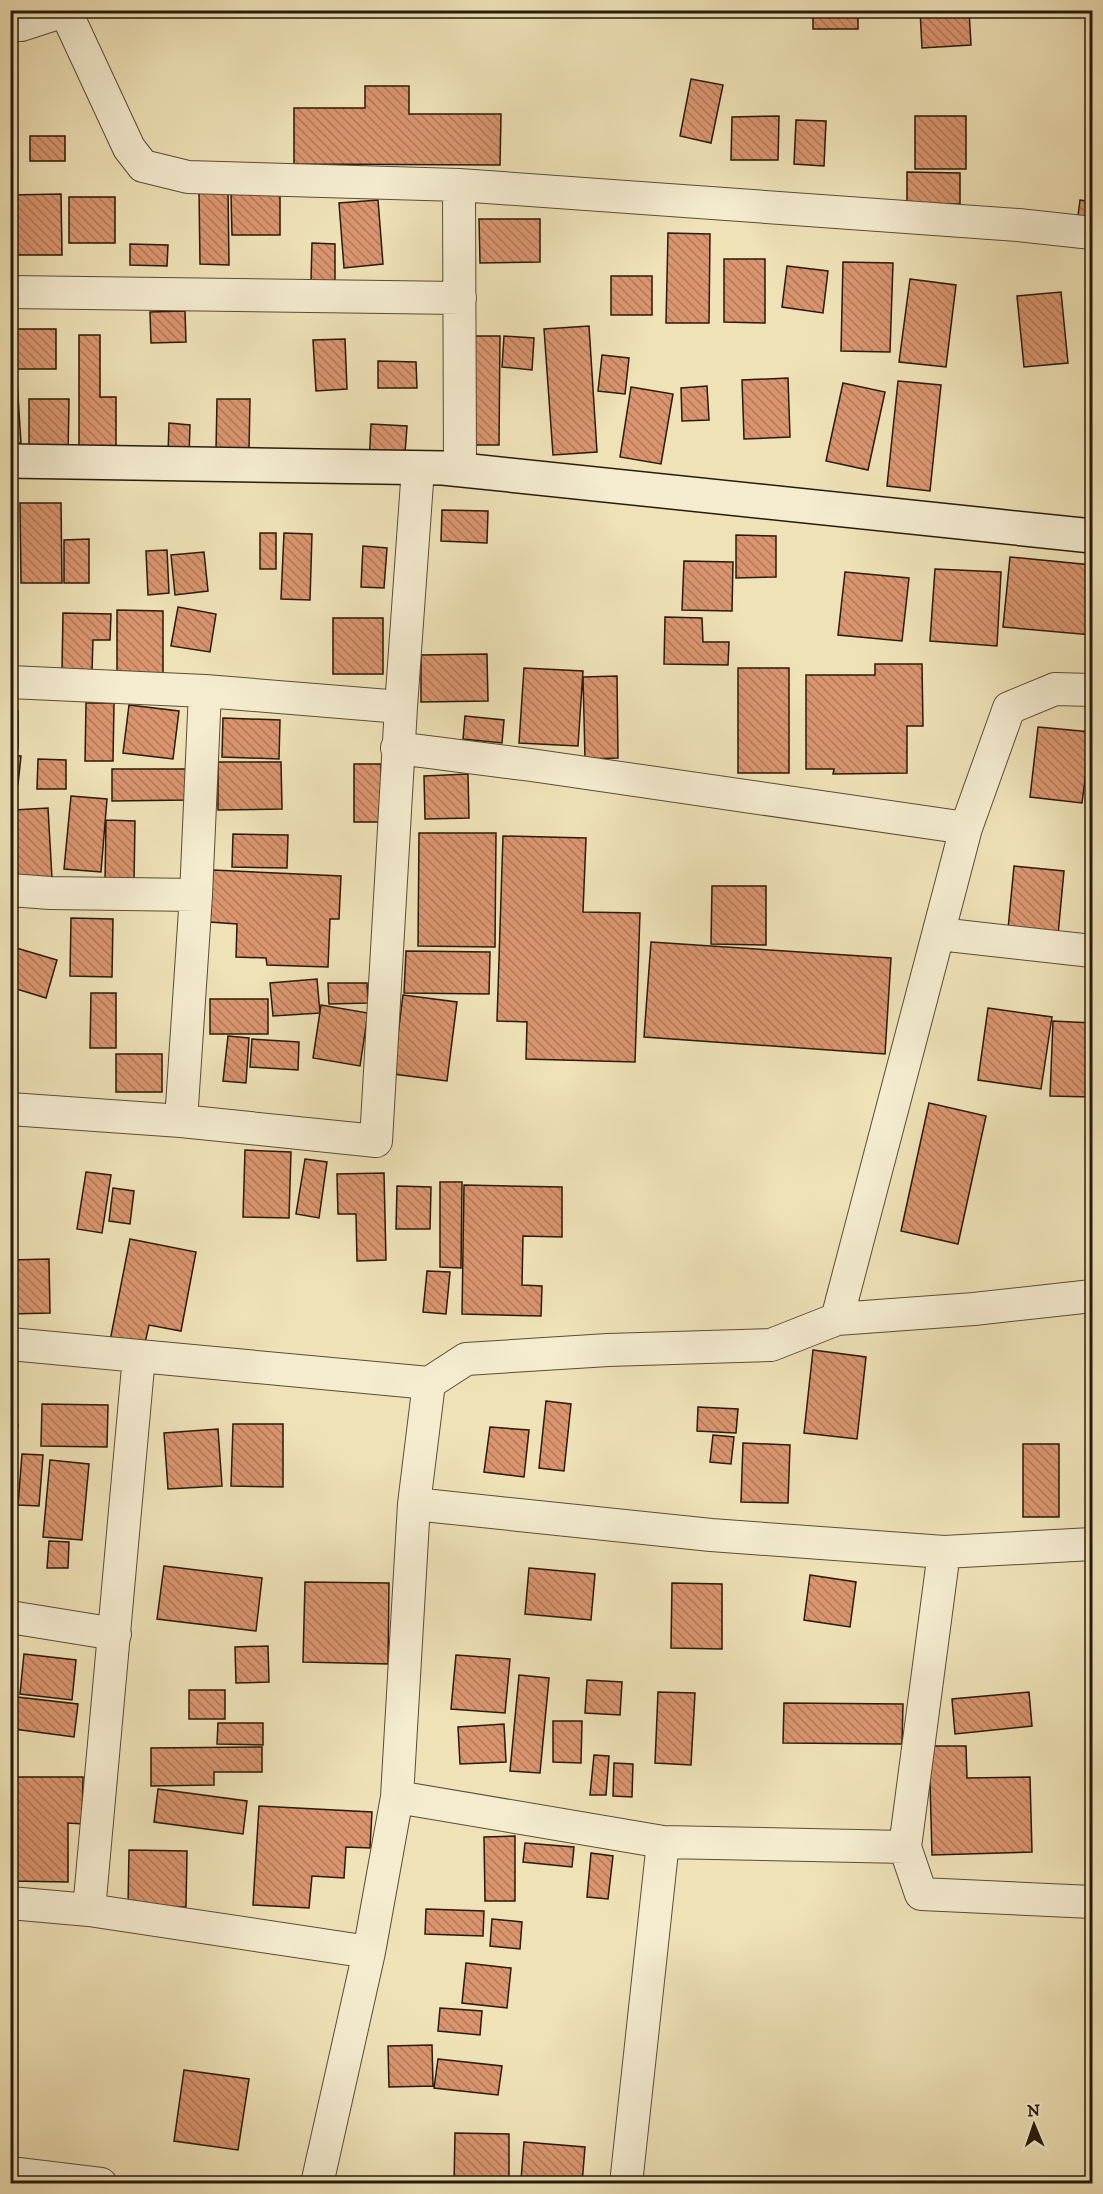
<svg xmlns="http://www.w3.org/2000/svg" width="1103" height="2194" viewBox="0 0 1103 2194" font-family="'IM FELL DW Pica',serif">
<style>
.building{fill:url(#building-back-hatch);stroke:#281a0a;stroke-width:1.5}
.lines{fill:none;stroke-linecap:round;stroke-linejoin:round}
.street-casing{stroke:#5a4c35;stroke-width:34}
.secondary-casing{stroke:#281a0a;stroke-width:36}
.street{stroke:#f5ecd0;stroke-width:32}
.secondary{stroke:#f5ecd0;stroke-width:33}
</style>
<defs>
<pattern id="building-back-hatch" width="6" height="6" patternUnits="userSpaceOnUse" patternTransform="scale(1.5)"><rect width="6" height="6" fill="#da956f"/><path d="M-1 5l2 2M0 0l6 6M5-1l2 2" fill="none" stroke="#b17959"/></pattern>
</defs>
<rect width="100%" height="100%" fill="#efe2b7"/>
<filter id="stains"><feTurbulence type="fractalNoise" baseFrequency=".00333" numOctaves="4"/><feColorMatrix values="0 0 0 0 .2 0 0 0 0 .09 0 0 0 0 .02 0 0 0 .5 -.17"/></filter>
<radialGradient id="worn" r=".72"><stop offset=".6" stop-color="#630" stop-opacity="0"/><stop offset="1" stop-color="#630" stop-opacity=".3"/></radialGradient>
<path class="building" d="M606 10H629V16L606 15Z
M813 10H858V29H813Z
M920 10H969L971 45 922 48Z
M691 79 723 85 711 143 680 136Z
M365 86H409V114H501L500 165 294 164V108H365Z
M1089 93H1092V146Z
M779 116 778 160H731L732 117Z
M915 116H966V169H915Z
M796 120 826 121 824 166 794 164Z
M30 136H65V161H30Z
M907 172 960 173V204L907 203Z
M228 189 229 265 200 264 199 190Z
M61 194 62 255H10V195Z
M231 194H280V235H232Z
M69 197H115V243H69Z
M378 200 383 264 344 268 339 203Z
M1080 200 1092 202V226L1077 224Z
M479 219H540V262L480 263Z
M668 233 710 234 709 323H666Z
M312 243 335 244V281H311Z
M130 244 168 245 167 266 130 265Z
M724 259H765V323L724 322Z
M843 262 893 263 890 352 841 351Z
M787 266 828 271 823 313 782 307Z
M611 276H652V315H611Z
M910 279 956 285 946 367 899 362Z
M1061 292 1068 363 1024 367 1017 296Z
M1087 305H1092V361H1087Z
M185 311 186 342 151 343 150 312Z
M589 326 597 452 553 455 544 329Z
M10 329H56V369H10Z
M79 335H100V397H116V450H79Z
M474 336H500L499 445H473Z
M504 336 534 338 532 370 502 367Z
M345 339 347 389 316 391 313 340Z
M602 355 629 358 625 394 598 391Z
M378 361 416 362 417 388H378Z
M788 378 790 437 744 439 742 380Z
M10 381H17L21 443 10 444Z
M898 381 941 385 930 491 887 486Z
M843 383 885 392 868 470 826 461Z
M707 386 709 420 682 421 681 388Z
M631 387 673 394 661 464 620 457Z
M29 399H69L68 453 29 452Z
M217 399H250L249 450H216Z
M169 423 190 425 189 455 168 454Z
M371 424 407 426 404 467 369 465Z
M20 503H61L62 583H21Z
M442 510 488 511 487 543 441 541Z
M260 533H276V569H260Z
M284 533 312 534 310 600 281 599Z
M736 535 776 536V577L736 578Z
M89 539V583H64V540Z
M363 546 387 548 384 588 361 587Z
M167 550 169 593 148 595 146 551Z
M204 552 208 591 175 595 171 555Z
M1010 557 1092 565V635L1003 627Z
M684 561 733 562 732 611 682 610Z
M935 569 1001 572 997 646 930 641Z
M845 572 909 578 902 641 838 635Z
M178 607 216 614 210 652 171 646Z
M117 610 163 611V674H117Z
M63 613 111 614 110 640H93L92 671 62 670Z
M665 617 702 618 703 642H729L728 665 664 664Z
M333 618H383V674H333Z
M487 654 488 701 421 702V655Z
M875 664H922L923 726H907V773L833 774 834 769H806V675H875Z
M524 668 583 671 578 746 519 743Z
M738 668H789V773H738Z
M617 676 618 758 585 759 583 677Z
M86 703H114L113 761H85Z
M129 705 179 711 173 759 123 753Z
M10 711H18V749H10Z
M465 716 504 720 502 743 463 739Z
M223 718 280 720 279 759 222 757Z
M1038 727 1091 732 1082 803 1030 797Z
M10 754 21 756 18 784 10 783Z
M38 759 66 760V789H37Z
M218 762H281L282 809 218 810Z
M354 764H381V822H354Z
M112 769H188V800L112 801Z
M468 774 469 818 425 819 424 776Z
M71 796 107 799 101 872 64 869Z
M48 808 52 878 18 880 14 810Z
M106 820 135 821 134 882 105 881Z
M419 833H496L495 947 418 946Z
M233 834 288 835 287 868 232 867Z
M503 836 586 838 583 912 640 913 635 1062 526 1059 527 1022 497 1021Z
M1014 866 1064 871 1058 935 1008 929Z
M213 870 341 876 339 919H330L328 967 267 965 266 958 236 957 237 924 210 922Z
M712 886H766V945L711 944Z
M71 918 113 919 112 977 70 976Z
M651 942 891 958 885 1054 644 1037Z
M13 947 57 960 46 998 10 987V955Z
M406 951 490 952 489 994 404 993Z
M317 979 320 1013 273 1016 270 983Z
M328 983H367L368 1003 329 1004Z
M91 993H116V1048H90Z
M403 995 457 1002 447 1081 393 1074Z
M210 999H268V1034H210Z
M321 1005 368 1013 360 1066 313 1058Z
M988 1008 1052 1017 1041 1089 978 1080Z
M1053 1021 1092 1023V1097L1050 1096Z
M228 1036 249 1038 246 1083 223 1081Z
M252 1039 299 1042 298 1070 250 1067Z
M116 1054H162V1092H116Z
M929 1103 986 1116 958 1244 901 1231Z
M245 1150 291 1152 289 1218 243 1217Z
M305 1159 327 1162 319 1218 296 1214Z
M86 1172 111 1175 102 1233 77 1229Z
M384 1173 386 1260 357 1261 356 1214H338L337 1174Z
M440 1182H462L461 1268 440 1267Z
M464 1185 562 1187V1237L523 1236 522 1285 542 1286 541 1316 462 1314Z
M397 1186 431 1187 430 1229H396Z
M113 1188 134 1191 130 1224 109 1221Z
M130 1239 196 1252 181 1331 149 1325 143 1352 109 1346Z
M49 1259 50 1313 10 1314V1260Z
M427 1271 450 1272 446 1314 423 1312Z
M813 1350 866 1357 857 1439 804 1433Z
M546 1401 571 1404 564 1471 539 1468Z
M42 1404 108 1405 107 1447 41 1446Z
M698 1407 738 1409 736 1433 697 1431Z
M10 1424 18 1425 10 1467Z
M233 1424H283V1487L231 1486Z
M490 1427 529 1430 524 1477 484 1472Z
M218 1429 222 1486 168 1489 164 1433Z
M713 1435 734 1437 731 1464 710 1462Z
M743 1443 790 1445 788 1503 741 1502Z
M1023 1444H1059V1517H1023Z
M22 1454 43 1455 39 1506 18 1505Z
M50 1460 89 1464 82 1540 43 1537Z
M49 1541 69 1542 68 1568H47Z
M164 1566 262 1578 256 1631 157 1619Z
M529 1568 595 1574 591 1620 525 1614Z
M810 1575 856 1582 850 1627 804 1620Z
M305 1582 389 1583 388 1664 303 1662Z
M672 1583 722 1584V1649L671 1648Z
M268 1646 269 1682 236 1683 235 1647Z
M24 1654 76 1660 72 1700 20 1694Z
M456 1655 510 1659 505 1713 451 1709Z
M519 1675 549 1678 540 1773 510 1771Z
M587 1680 622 1682 620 1715 585 1713Z
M189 1690H225V1719H189Z
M658 1692 695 1693 691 1765 655 1763Z
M1029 1692 1032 1726 955 1734 952 1699Z
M17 1697 78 1704 74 1737 14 1729Z
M784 1703 903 1704 902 1744 783 1743Z
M553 1721H582L581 1763 553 1762Z
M218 1723H263V1745L217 1744Z
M504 1724 506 1762 460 1764 458 1727Z
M929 1746H966L967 1778 1030 1777 1032 1852 932 1855Z
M262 1747V1772H214V1785L151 1786V1748Z
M594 1755 609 1756 606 1795H590Z
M614 1763 633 1764 632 1797 613 1796Z
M10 1777H83L82 1824 68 1823V1882L10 1881Z
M158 1789 247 1801 243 1834 154 1822Z
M259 1806 372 1812 370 1848 346 1847 344 1878 312 1876 309 1908 253 1905Z
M515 1836V1901H485L484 1837Z
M525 1843 574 1847 572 1867 523 1862Z
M129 1850 187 1851 186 1907 128 1906Z
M591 1853 613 1856 608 1899 587 1897Z
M426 1909 484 1911 483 1936 425 1934Z
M492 1919 522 1922 520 1949 490 1946Z
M466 1963 511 1968 507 2008 462 2003Z
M440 2008 482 2011 480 2035 438 2031Z
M432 2045 433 2086 389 2087 388 2046Z
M438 2059 502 2066 498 2095 434 2088Z
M184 2070 249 2079 238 2150 174 2141Z
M455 2133 509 2134V2178L482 2177V2184H454Z
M524 2142 585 2147 582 2184H554L521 2180Z
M666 2179 694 2184H665Z"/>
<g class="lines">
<defs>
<path id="street" d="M65 10 129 148 143 166 188 177 459 185 1018 225 1092 233
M10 25H21L67 10
M459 185 460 469
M10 292 460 298
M10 682 205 691 401 707 418 468
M397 748 531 765 966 828
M10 890 50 893 196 895
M939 934 1092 951
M10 1109 181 1121 196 895 205 691
M181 1121 376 1141 401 707
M837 1319 966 828 1009 708 1055 689 1092 690
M10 1344 429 1383
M414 1504 711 1535 944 1552 1092 1544
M10 1617 115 1634
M397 1797 663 1842 905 1847 944 1552
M905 1847 921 1894 1092 1902
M10 1903 89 1910 369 1952
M89 1910 139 1356
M10 2173 101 2184
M317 2184 369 1952 397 1797 414 1504 429 1383 466 1359 608 1350 771 1345 837 1319 974 1309 1092 1296
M626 2184 663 1842"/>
<path id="secondary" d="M10 461 443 468 1092 536"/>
</defs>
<use href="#street" class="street-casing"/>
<use href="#secondary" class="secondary-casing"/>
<use href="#street" class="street"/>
<use href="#secondary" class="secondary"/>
</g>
<rect width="1103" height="2194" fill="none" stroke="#efe2b7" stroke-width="36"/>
<rect x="12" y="12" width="1079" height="2170" fill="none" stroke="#281a0a" stroke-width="3"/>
<rect x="18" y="18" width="1067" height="2158" fill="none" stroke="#281a0a" stroke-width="1.5"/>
<g transform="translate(1034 2125) rotate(358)" stroke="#f5ecd0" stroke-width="4.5" paint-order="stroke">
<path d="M0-4.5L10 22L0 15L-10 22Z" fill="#281a0a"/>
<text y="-9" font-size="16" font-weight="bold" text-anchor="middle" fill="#281a0a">N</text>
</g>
<rect width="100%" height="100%" filter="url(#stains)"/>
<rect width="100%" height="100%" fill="url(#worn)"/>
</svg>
